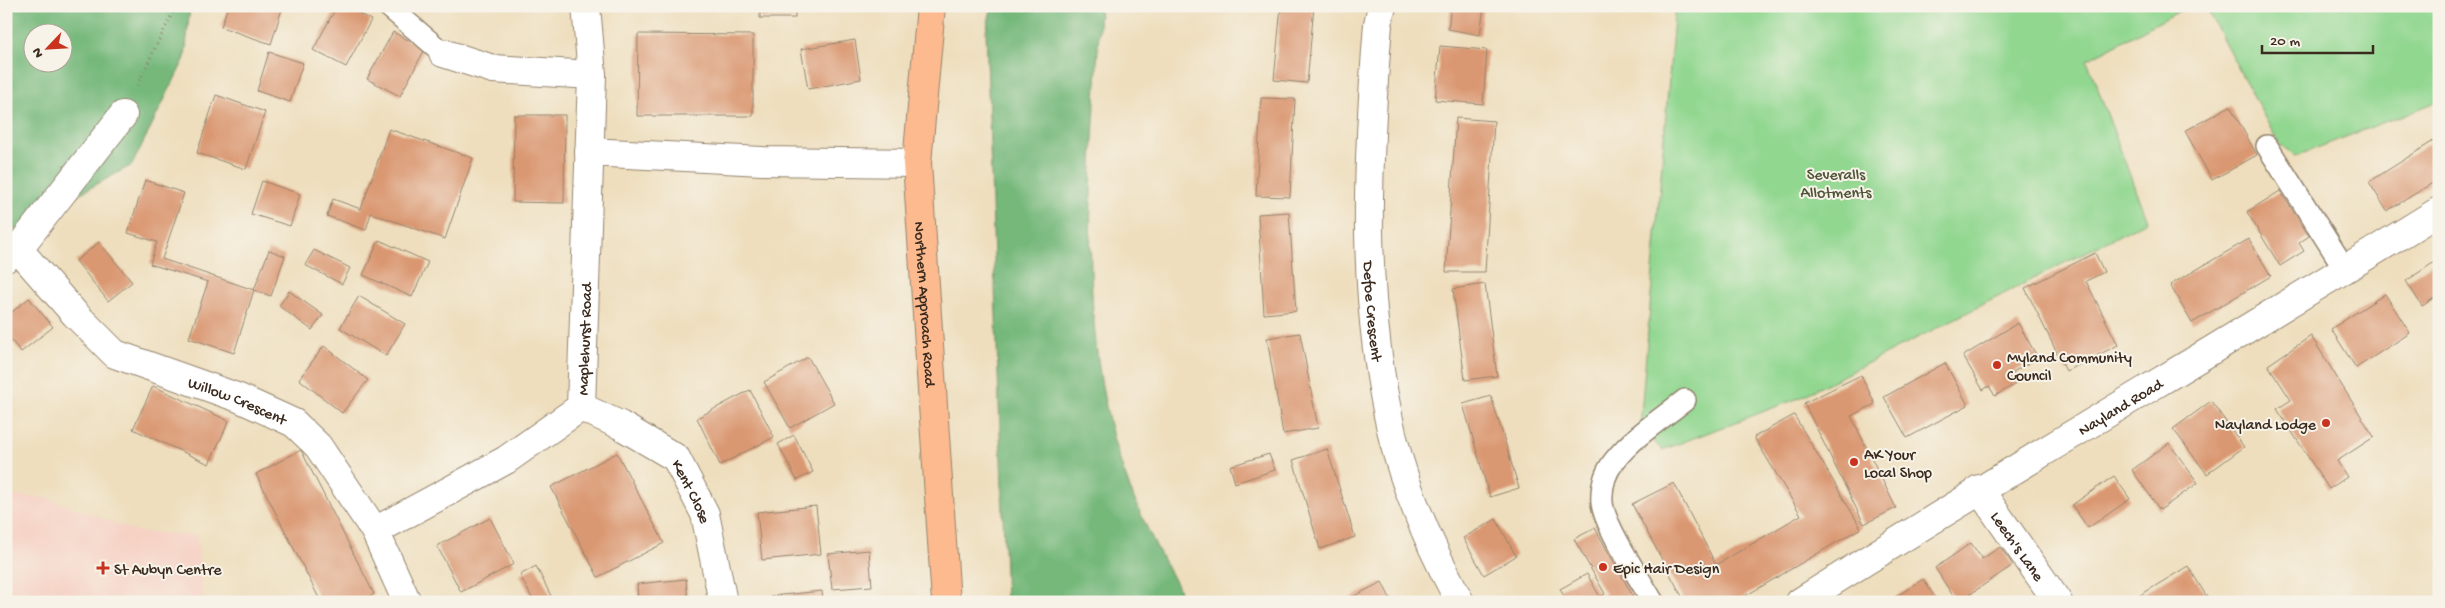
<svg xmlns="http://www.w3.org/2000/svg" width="2445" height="608" viewBox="0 0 2445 608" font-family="'Gochi Hand',sans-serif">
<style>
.built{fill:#f6d2c5}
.green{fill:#91d790;stroke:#668057}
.forest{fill:#74b87a;stroke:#58714c;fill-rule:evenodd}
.building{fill:#da9872}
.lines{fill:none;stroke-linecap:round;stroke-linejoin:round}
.service-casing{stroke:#94846e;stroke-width:24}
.minor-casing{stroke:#94846e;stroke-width:30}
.primary-casing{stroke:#94846e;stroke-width:30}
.path{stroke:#94846e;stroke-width:3;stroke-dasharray:1 4;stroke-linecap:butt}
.service{stroke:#fff;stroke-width:21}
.minor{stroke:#fff;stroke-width:28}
.primary{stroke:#fcba8e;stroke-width:28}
.poi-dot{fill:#c8321e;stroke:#f7f3e8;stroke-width:2}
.labels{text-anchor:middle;stroke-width:4;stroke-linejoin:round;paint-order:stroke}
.park-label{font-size:16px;fill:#50553a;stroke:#f7f3e8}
.street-label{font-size:16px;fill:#3b2a1e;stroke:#f7f3e8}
.poi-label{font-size:16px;fill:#3b2a1e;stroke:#f7f3e8;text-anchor:start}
</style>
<rect width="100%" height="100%" fill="#f7f3e8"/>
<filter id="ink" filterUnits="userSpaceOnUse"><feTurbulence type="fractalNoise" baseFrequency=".02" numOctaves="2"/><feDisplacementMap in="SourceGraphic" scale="10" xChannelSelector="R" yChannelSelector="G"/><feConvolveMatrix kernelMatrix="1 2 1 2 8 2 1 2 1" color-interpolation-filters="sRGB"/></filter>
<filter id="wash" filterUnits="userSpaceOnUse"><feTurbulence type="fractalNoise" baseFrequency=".0096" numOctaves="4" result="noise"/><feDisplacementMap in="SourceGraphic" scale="20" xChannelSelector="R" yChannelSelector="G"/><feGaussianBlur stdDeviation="1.12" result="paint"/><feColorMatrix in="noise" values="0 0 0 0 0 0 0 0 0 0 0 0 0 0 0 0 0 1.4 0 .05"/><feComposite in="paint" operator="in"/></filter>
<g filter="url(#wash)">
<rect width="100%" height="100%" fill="#eedebd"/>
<path class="built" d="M6 495 48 498 138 532 196 535 204 602H6Z"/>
<path class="green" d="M1675 6H2189L2087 60 2147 221 1799 398 1662 450 1640 427Z
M2205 6H2439V101L2296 156 2279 144Z"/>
<path class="forest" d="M6 6H190L185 58 132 165 6 234ZM32 32H62V62H32Z
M992 6H1100C1094 153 1075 307 1117 451 1133 505 1159 553 1186 602H1006L986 31Z"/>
<g id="blocks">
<path class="building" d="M228 6H283L271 44 221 27Z
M337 6H345L371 20 346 67 313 50Z
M760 6H795V18H760Z
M1281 6H1314L1307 83 1274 80Z
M1451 6H1484L1480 35 1448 29Z
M393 32 425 49 400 96 367 79Z
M638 34 753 35V116H637Z
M855 40 861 79 808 89 801 49Z
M1440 46 1487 50 1483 104 1435 100Z
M269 52 303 63 290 102 257 91Z
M216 95 265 112 246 169 197 153Z
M1261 98 1295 99 1290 197 1256 196Z
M2230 106 2257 155 2212 180 2185 131Z
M514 115H565L564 203 513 202Z
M1456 118 1494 121 1485 272H1446Z
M389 129 473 158 445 239 371 213 366 230 327 216 333 199 361 209Z
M2435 140 2439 146V179L2387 211 2369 182Z
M145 180 184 193 162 259 254 290 234 353 189 338 208 282 150 264 157 242 128 233Z
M262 181 300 194 290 226 251 214Z
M2280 191 2309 236 2299 243 2304 251 2280 266 2247 212Z
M1289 212 1296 311 1264 314 1258 214Z
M2249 239 2271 276 2192 323 2170 285Z
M379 240 428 262 412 297 363 275Z
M99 242 132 282 108 301 76 261Z
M269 250 285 256 271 296 254 290Z
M314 250 350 268 342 284 305 265Z
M2095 253 2104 272 2086 281 2118 345 2066 371 2025 288Z
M2439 259V295L2422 306 2406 281Z
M1485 284 1497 376 1465 380 1453 289Z
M289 291 323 315 312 330 279 306Z
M2385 294 2410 333 2356 368 2331 329Z
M359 296 405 324 386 356 340 328Z
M29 298 53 327 21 352 6 334V317Z
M2018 323 2038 358 2013 372 2019 382 1995 396 1989 386 1983 390 1963 356Z
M1300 333 1318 428 1283 434 1267 338Z
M2311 336 2374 437 2337 461 2347 477 2329 489 2277 409 2291 400 2268 365Z
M324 346 368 380 342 413 299 379Z
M808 357 834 403 790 428 764 382Z
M1945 363 1968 405 1907 438 1884 397Z
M1861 375 1875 404 1851 416 1896 508 1864 524 1804 403Z
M153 386 229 421 209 464 133 429Z
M750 390 774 437 720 465 697 418Z
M1491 396 1519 488 1490 497 1463 404Z
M2211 401 2244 447 2207 474 2173 429Z
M1794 415 1861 528 1735 602H1685L1632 504 1674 483 1716 565 1801 515 1754 437Z
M794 435 813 472 797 480 778 444Z
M2169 443 2198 483 2160 510 2132 470Z
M1327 449 1355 537 1320 549 1293 460Z
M301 450 374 594 360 602H321L256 474Z
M617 453 664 543 598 577 551 487Z
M1269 454 1275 470 1235 483 1230 466Z
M2114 476 2130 499 2088 528 2072 505Z
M816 506 821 554 762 560 757 512Z
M490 518 514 564 461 592 437 546Z
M1496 519 1516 556 1484 575 1463 538Z
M1595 528 1636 602H1567L1560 589 1587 574 1600 597 1605 594 1574 539Z
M1971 543 1982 559 2000 547 2013 565 1969 595 1974 602H1957L1935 568Z
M869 550 872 586 832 589 828 554Z
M536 566 554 602H534L520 575Z
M2188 566 2210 602H2135L2134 599Z
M686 579 688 602H638L637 584Z
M1923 579 1938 602H1888Z
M1382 582 1392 602H1349L1348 599Z
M822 591 823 602H772L771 596Z"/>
</g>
</g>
<g filter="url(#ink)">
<use href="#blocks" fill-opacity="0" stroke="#94846e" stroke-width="1"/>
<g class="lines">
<defs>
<path id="service" d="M388 6 443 53
M2267 146 2345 269
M1653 602C1640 579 1605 527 1602 503 1601 488 1605 472 1615 460 1634 436 1661 419 1685 400"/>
<g id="minor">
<path id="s1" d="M1382 6 1378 24C1367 166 1360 298 1393 438 1407 495 1432 550 1460 602"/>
<path d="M443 53 493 69 592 75"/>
<path d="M589 152 762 161 917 163"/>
<path id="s2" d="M18 249 75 314 115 354 239 398 294 423 318 446 375 531 407 602"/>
<path d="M6 258 18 249 123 115"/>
<path id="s3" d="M581 407 620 425 676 458 705 514 723 602"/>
<path id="s4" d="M1979 489 2058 602"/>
<path id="s5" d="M375 531 506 460 581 407 592 75 586 6"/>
<path id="s6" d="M1800 602C2011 469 2227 343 2439 211"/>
</g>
<g id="primary">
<path id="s7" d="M931 6 917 163 946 602"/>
</g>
</defs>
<use href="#service" class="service-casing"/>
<use href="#minor" class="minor-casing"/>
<use href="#primary" class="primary-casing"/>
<path class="path" d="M137 85 176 6"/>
<use href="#service" class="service"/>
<use href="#minor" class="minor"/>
<use href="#primary" class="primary"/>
</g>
</g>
<g class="poi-dot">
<circle cx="1997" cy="365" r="5"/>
<circle cx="2326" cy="423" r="5"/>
<circle cx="1854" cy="462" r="5"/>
<circle cx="1603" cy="567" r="5"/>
<path d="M100.5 560.5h5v5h5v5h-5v5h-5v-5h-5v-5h5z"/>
</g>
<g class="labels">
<g class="park-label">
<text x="1836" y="179">Severalls<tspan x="1836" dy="18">Allotments</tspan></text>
</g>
<g class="street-label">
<text dy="6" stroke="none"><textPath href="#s7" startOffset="299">Northern Approach Road</textPath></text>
<text dy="6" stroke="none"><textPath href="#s1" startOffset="306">Defoe Crescent</textPath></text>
<text dy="6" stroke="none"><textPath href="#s5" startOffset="309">Maplehurst Road</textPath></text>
<text dy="6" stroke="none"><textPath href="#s2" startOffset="274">Willow Crescent</textPath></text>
<text dy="6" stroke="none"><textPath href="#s6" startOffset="375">Nayland Road</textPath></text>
<text dy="6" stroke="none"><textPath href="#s3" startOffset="145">Kent Close</textPath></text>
<text dy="6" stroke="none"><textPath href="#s4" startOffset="69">Leech's Lane</textPath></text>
</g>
<g class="poi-label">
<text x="2007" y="362">Myland Community<tspan x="2007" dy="18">Council</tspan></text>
<text x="2316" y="429" text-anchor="end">Nayland Lodge</text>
<text x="1864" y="459">AK Your<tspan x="1864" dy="18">Local Shop</tspan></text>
<text x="1613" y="573">Epic Hair Design</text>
<text x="114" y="574">St Aubyn Centre</text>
</g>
</g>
<rect width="2445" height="608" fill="none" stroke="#f7f3e8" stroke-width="25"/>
<g transform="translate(48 48) rotate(245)"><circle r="24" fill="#f7f3e8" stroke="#aca397"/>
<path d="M0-4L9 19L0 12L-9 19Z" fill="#c8321e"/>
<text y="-8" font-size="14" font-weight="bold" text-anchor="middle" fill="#3b2a1e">N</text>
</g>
<path d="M2262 45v8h111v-8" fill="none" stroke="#3b2a1e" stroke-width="2.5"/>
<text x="2270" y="45" font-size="15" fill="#3b2a1e" stroke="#f7f3e8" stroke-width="4" paint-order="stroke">20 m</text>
</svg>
